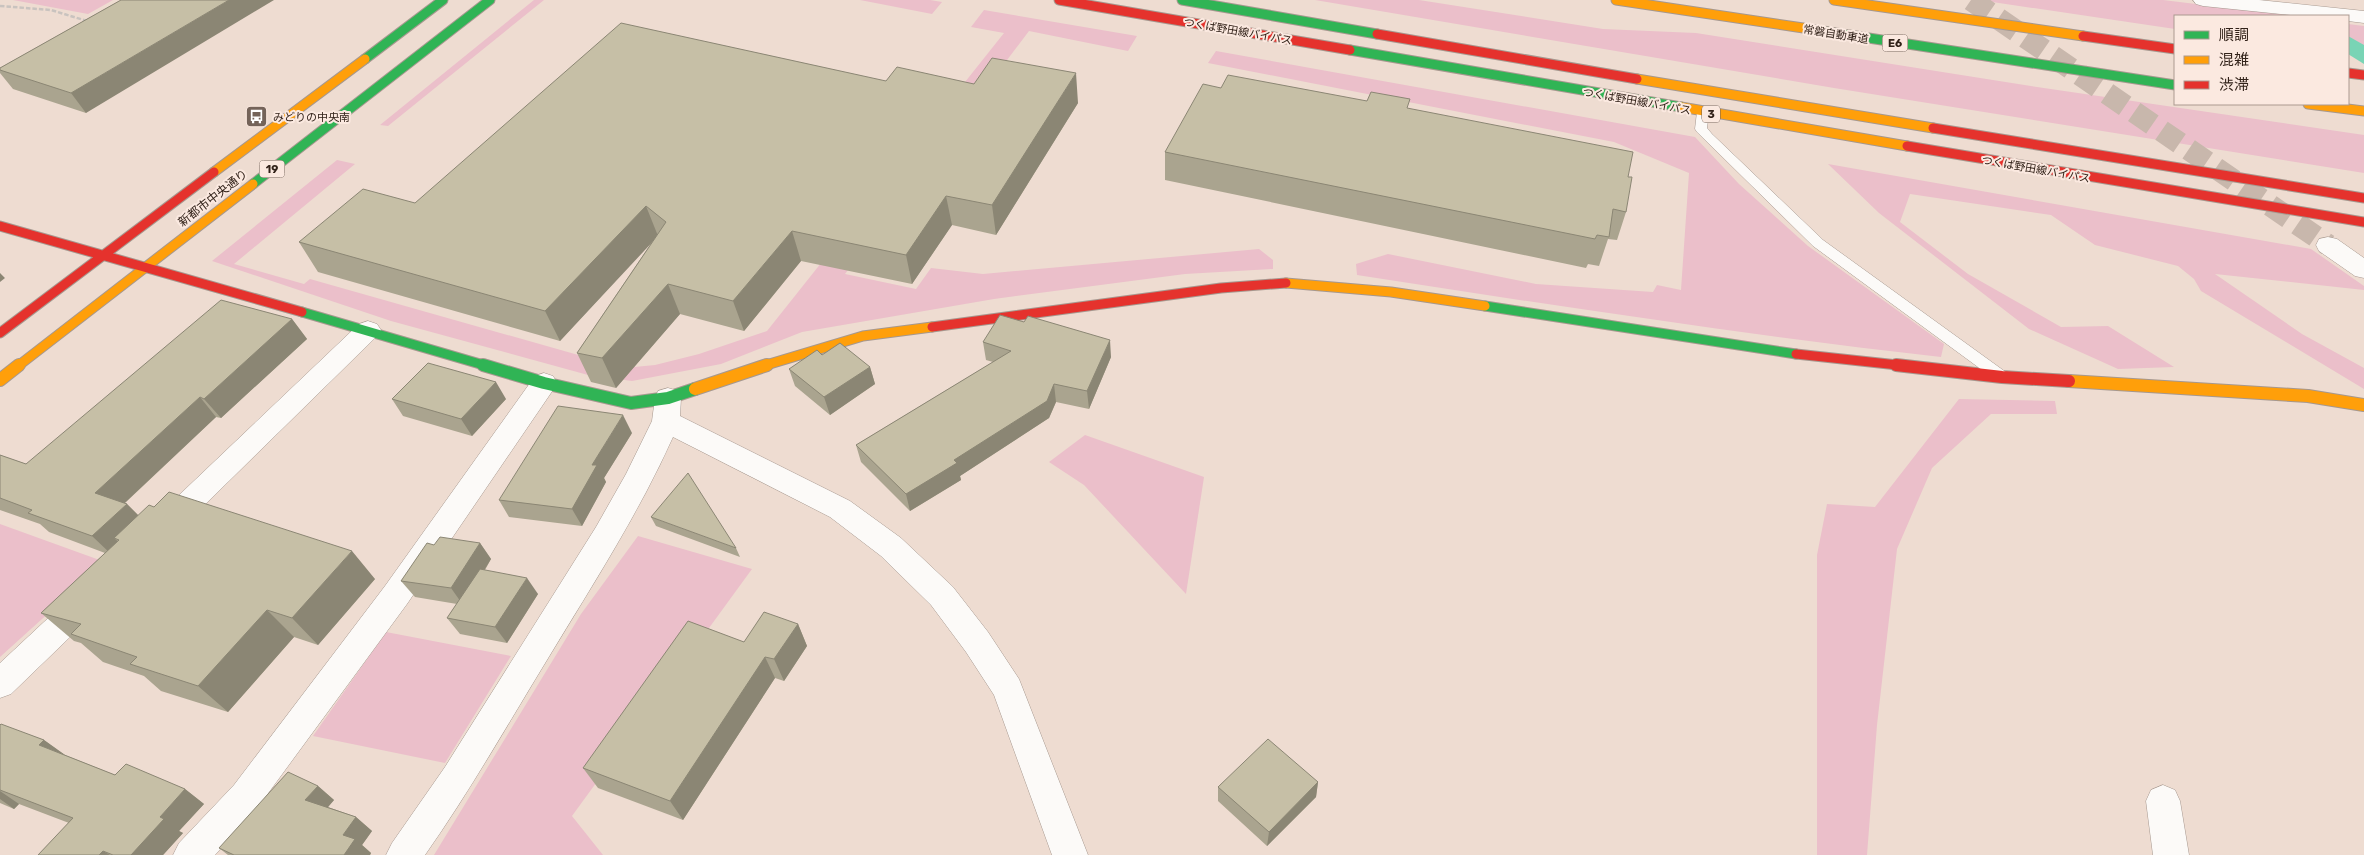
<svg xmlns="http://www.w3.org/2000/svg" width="2364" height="855" viewBox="0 0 2364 855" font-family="Rubik,'Noto Sans JP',sans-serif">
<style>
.green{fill:#ebbfca}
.water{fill:#79d4b5}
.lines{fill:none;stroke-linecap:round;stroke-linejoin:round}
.street-tunnel{stroke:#c8b7ac;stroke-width:22;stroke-dasharray:22 11;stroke-linecap:butt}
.lane-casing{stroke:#a6988f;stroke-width:1}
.street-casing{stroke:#a6988f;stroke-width:1}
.fast-far1-casing{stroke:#a6988f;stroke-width:11}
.fast-casing{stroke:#a6988f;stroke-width:14}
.slow-far1-casing{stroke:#a6988f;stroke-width:11}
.slow-casing{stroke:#a6988f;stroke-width:14}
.jam-far1-casing{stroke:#a6988f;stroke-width:11}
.jam-casing{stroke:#a6988f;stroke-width:14}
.path{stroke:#c9c3bf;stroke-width:2.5;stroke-dasharray:4.5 2;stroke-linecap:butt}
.lane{fill:#fcfaf8;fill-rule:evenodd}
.street{fill:#fcfaf8;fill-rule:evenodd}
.fast-far1{stroke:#30b455;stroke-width:9}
.fast{stroke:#30b455;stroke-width:12}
.slow-far1{stroke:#ff9f0a;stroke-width:9}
.slow{stroke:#ff9f0a;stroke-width:12}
.jam-far1{stroke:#e5322d;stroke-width:9}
.jam{stroke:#e5322d;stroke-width:12}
.wall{fill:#aaa48f}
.shaded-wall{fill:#8b8674}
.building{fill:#c6bfa6;stroke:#8b8674}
.labels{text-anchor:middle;stroke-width:4;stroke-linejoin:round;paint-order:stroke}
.far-street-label{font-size:11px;fill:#322219;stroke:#fbe9e0}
.shield{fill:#fbe9e0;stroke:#6e5e55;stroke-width:1}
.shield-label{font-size:11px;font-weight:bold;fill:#322219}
.far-poi-label{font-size:11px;fill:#322219;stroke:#fbe9e0;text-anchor:start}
.street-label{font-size:12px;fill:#322219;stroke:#fbe9e0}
</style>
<rect width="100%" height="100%" fill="#eedcd1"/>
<path class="green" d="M13 0H113L88 14Z
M534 0H544L388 126 380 125Z
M860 0H930L942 2 932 14Z
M1315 0H1419L1603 29 1696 33 2037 87 2364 135V173L1834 88Z
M1979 0H2163L2295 16H2175V29Z
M984 10 1137 36 1128 51 1029 31 845 274 916 289 931 268 983 274 1259 249 1273 260V269L1185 274 994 299 802 332 721 364 632 381 588 375 391 321 212 261 337 160 355 164 234 264 304 284 310 279 624 368 655 365 699 354 767 331 1004 33 971 27Z
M2348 24 2364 26V53L2348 51Z
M1216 51 1695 137 1739 184 1808 246 1944 344 1941 357C1746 335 1551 305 1357 275L1356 264 1388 254 1536 284 1653 292 1657 285 1681 290 1689 173 1614 142 1208 63Z
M1828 164 2311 249 2364 286V290L2215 274 2302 334 2364 368V389L2201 291 2194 279 2178 266 2095 245 2051 215 1910 194 1900 222 1968 274 2061 327 2108 326 2174 367 2118 369 2029 329 1879 213Z
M1959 399 2055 401 2057 414H1991L1932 468 1897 549 1877 725 1867 855H1817V555L1827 504 1875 507Z
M1085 435 1204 477 1186 594 1084 485 1049 462Z
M0 524 105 562 0 657Z
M638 536 752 569 572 816 603 855H434L581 614Z
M386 632 511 656 445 763 313 736Z"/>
<path class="water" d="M2348 36 2364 45V64L2348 54Z"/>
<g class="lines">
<path class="street-tunnel" d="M1971 0 2328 245"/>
<defs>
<path id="lane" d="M1703 108 1709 112 1707 128 1712 134 1823 240 2007 373 2009 377 2007 381H1997L1813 246 1697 132 1695 129 1697 112Z"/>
<path id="street" d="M2193 0H2259L2364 11V23L2348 21V16H2300L2203 6 2196 4Z
M2328 237 2337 239 2364 258V278L2355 276 2319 251 2316 245 2319 239Z
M368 321 377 324 381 330 377 336 176 533 166 537 156 533 151 525 156 517 359 324Z
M544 373 553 376 557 383 553 390 407 604 258 807 215 855H173L179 843 234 785 385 586 535 376Z
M668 388 678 391 681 398 680 416 850 501 901 538 953 587 988 632 1019 679 1088 855H1052L994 695 966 652 931 605 881 556 830 517 673 437C639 513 593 584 550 655 509 722 470 791 425 855H386L392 843 445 767 596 527 626 474 652 421 655 398 658 391Z
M86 589 97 593 101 602 97 611 11 694 0 698V663L75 593Z
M2163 785 2175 790 2180 801 2189 855H2153L2146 801 2151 790Z"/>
<path id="fast-far1" d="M1182 0 1377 34
M1810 29 2175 85
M1350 50 1681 107
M365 59 443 0
M253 184 490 0
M1485 306 1796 354
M302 312 487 366"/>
<path id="fast" d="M483 365 544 383 631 403 668 398 695 389"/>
<path id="slow-far1" d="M1616 0 1810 29
M1834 0 2083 36
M1637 79 1933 128
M2308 104 2364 111
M1681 107 1907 146
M214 172 365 59
M1286 283 1391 292 1485 306
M18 366 253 184
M763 366 863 336 932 327"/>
<path id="slow" d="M0 380 19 365
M2069 381 2308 396 2364 405
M695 389 767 365"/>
<path id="jam-far1" d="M1059 0 1350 50
M1377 34 1637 79
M2083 36 2175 49
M2348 73 2364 75
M1933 128 2364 198
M1907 146 2364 222
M0 226 302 312
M932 327 1221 288 1286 283
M0 333 214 172
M1796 354 1907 366"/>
<path id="jam" d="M1896 365 2002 377 2069 381"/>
</defs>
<use href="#lane" class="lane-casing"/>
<use href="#street" class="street-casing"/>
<use href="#fast-far1" class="fast-far1-casing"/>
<use href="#fast" class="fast-casing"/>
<use href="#slow-far1" class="slow-far1-casing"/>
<use href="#slow" class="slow-casing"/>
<use href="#jam-far1" class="jam-far1-casing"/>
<use href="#jam" class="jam-casing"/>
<path class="path" d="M0 6 51 10 87 21"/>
<use href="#lane" class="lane"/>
<use href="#street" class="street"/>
<use href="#fast-far1" class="fast-far1"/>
<use href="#fast" class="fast"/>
<use href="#slow-far1" class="slow-far1"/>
<use href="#slow" class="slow"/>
<use href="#jam-far1" class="jam-far1"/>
<use href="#jam" class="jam"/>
</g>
<path class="wall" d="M121 0 86 113 13 89 0 73V68Z
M886 81 974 84 1078 103 996 235 952 225 912 284 801 261 744 331 680 314 616 388 591 382 577 353 654 239 560 341 318 272 299 242 415 203Z
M1221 88 1409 109 1628 177 1626 212 1617 240 1608 239 1599 266 1588 264 1586 268 1165 180V152Z
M292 319 307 339 221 418 216 417 125 503 127 504 138 515 375 579 318 645 294 637 228 712 161 691 144 676 103 662 81 643 74 641 41 613 105 553 49 532 40 524 0 510V455L26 464Z
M983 342 1111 357 1089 409 1056 402 1049 418 960 476 961 480 910 511 861 462 856 445 993 362 986 360Z
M822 355 870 367 875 384 830 415 795 386 789 369Z
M392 399H506L472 436 403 416Z
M632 433 604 478 606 482 582 526 509 517 499 500Z
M651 517 736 548 740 557 656 526Z
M480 543 491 559 485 570 538 594 507 643 460 634 447 618 457 604 415 597 401 581 434 545Z
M798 624 807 646 784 681 775 678 683 820 598 788 583 768 744 642Z
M0 725 44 740 65 755 115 775 185 789 204 804 179 831 183 833 163 855H38L69 823 19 804 14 809 0 803Z
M1318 782 1316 797 1267 846 1218 801V787Z
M318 786 334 800 328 807 356 817 372 831 362 845 371 853 370 855H228L219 848Z"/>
<path class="shaded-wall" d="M229 0H274L86 113 71 93Z
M1076 73 1078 103 996 235 992 205Z
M946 196 952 225 912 284 906 255Z
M646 206 658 236 560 341 545 311Z
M792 231 801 261 744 331 733 301Z
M0 273 5 278 0 282Z
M668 284 680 314 616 388 602 358Z
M292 319 307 339 221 418 204 399Z
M1110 340 1111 357 1089 409 1087 391Z
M870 367 875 384 830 415 824 397Z
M496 382 506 399 472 436 461 419Z
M1054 384 1056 402 1049 418 960 476 961 480 910 511 906 494 954 460Z
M200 397 216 417 115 512 95 493Z
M623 415 632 433 604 478 606 482 582 526 572 509 592 465Z
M127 504 146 523 119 540 114 538 122 545 112 555 92 536Z
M480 543 491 559 463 605 451 588Z
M352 551 375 579 318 645 292 618Z
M527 578 538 594 507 643 495 627Z
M267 610 294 637 228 712 198 686Z
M798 624 807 646 784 681 774 659Z
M765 657 775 678 683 820 670 801Z
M44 740 65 755 39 745Z
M1318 782 1316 797 1267 846 1269 832Z
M318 786 334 800 322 814 305 800Z
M185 789 204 804 179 831 183 833 163 855H131L160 817Z
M0 791 19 804 14 809 0 799Z
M356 817 372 831 362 845 371 853 370 855H344L343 835Z
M103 851 110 855H99Z"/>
<path class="building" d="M121 0H229L71 93 0 70V68Z
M621 23 886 81 897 67 974 84 992 58 1076 73 992 205 946 196 906 255 792 231 733 301 668 284 602 358 577 353 666 222 646 206 545 311 299 242 363 189 415 203Z
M1228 75 1367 101 1371 92 1410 99 1407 108 1633 152 1628 177H1632L1626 212 1613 209 1609 237 1597 235 1595 239 1165 152 1203 84 1221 88Z
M221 300 292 319 204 399 200 397 95 493 127 504 92 536 28 513 32 510 0 498V455L26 464Z
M1000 315 1024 322 1028 316 1110 340 1087 391 1054 384 1047 401 954 460 957 463 906 494 856 445 1011 351 983 342Z
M840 343 870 367 824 397 789 369 817 350 822 355Z
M428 363 496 382 461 419 392 399Z
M558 406 623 415 592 465H597L572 509 499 500Z
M688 473 736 548 651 517Z
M169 492 352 551 292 618 267 610 198 686 130 664 137 657 71 634 81 624 41 613 119 540 114 538 149 505 154 507Z
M440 537 480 543 451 588 401 581 427 543 434 545Z
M480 569 527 578 495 627 447 618Z
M764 612 798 624 774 659 765 657 670 801 583 768 688 621 744 642Z
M1 724 44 740 39 745 115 775 126 764 185 789 160 817 164 819 131 855H113L103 851 99 855H38L73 818 0 790V725Z
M1268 739 1318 782 1269 832 1218 787Z
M288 772 318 786 305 800 356 817 343 835 355 839 344 855H234L219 848Z"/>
<defs>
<symbol id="bus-square" viewBox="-11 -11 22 22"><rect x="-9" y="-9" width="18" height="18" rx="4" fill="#746359" stroke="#fbe9e0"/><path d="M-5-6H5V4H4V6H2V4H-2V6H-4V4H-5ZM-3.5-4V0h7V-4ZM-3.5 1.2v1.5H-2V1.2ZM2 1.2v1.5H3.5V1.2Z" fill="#fff"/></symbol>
</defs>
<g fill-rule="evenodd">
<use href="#bus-square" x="244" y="104" width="25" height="25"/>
</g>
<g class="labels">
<g class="far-street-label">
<text transform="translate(1238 31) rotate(10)" y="4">つくば野田線バイパス</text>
<text transform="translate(1836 34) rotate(9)" y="4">常磐自動車道</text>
<text transform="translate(1637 101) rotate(10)" y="4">つくば野田線バイパス</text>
<text transform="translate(2036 169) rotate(10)" y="4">つくば野田線バイパス</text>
</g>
<g class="shield">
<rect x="1882.5" y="34.5" width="25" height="17" rx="4"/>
<rect x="1702" y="105.5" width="18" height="17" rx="4"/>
<rect x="259.5" y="160.5" width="25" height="17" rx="4"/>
</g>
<g class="shield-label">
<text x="1895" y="47">E6</text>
<text x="1711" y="118">3</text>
<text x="272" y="173">19</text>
</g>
<g class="far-poi-label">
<text x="273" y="121">みどりの中央南</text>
</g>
<g class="street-label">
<text transform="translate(213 198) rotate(-38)" y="4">新都市中央通り</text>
</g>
</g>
<rect x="2174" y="15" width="175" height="90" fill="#fbe9e0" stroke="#ab9990"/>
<rect x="2184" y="31" width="25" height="8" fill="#30b455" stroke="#ab9990"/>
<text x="2219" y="40" font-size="15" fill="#322219">順調</text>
<rect x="2184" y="56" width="25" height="8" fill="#ff9f0a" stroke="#ab9990"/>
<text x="2219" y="65" font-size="15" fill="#322219">混雑</text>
<rect x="2184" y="81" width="25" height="8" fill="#e5322d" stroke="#ab9990"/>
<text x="2219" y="90" font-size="15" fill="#322219">渋滞</text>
</svg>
